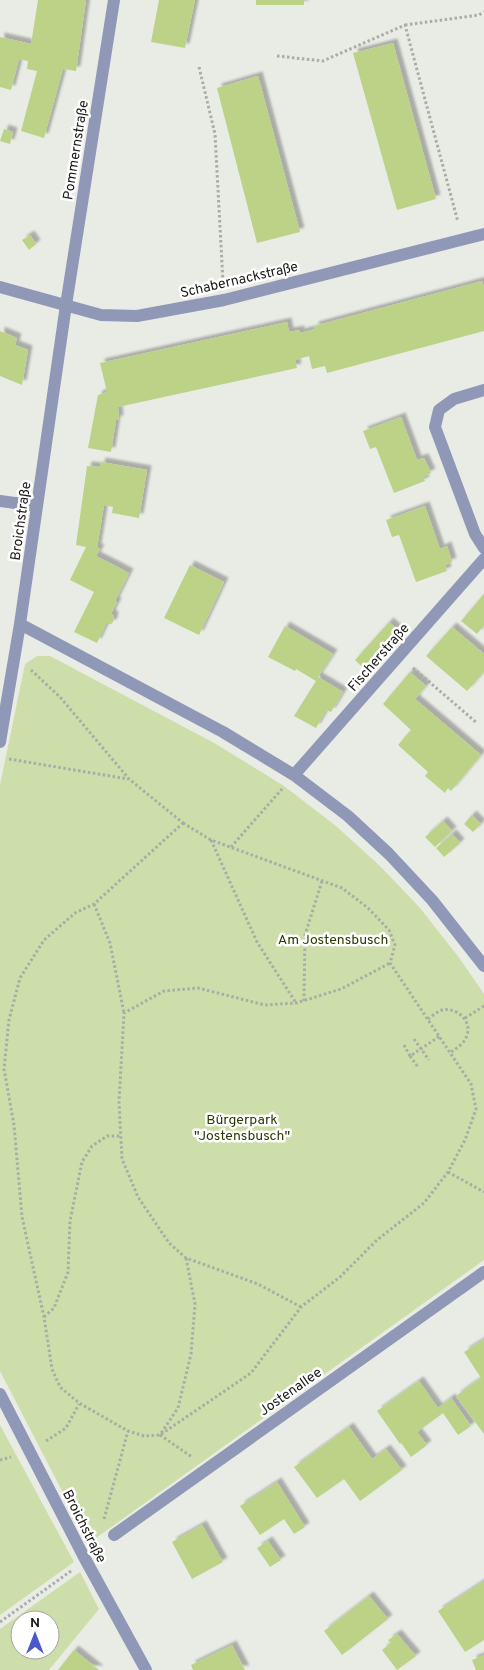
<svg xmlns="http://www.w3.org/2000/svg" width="484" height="1670" viewBox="0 0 484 1670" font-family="Overpass,sans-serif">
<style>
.green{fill:#cddeaa;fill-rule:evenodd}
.building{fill:#bcd387;filter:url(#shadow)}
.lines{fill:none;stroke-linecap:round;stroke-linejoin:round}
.path{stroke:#aaaca7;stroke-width:3;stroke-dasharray:2.5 2.5;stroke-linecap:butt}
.minor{stroke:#9098b7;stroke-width:12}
.labels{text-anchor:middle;stroke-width:5;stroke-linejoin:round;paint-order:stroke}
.street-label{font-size:14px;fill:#1a1a18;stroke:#fff}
.park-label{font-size:14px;fill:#2c3900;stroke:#fff}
</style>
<defs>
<filter id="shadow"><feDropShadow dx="4.5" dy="-4.5" stdDeviation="1" flood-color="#0004"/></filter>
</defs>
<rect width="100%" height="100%" fill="#e9ebe5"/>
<path class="green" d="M37 656H50L216 744 284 786 336 826 380 866 420 908 460 959 484 994V1260L89 1543 0 1371V785L25 664Z
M0 1425 74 1562 0 1615Z
M80 1572 99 1609 49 1670H0V1629ZM20 1620H50V1650H20Z"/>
<path class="building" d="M38 0H86L76 71 63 69 44 138 21 131 37 71 27 69 28 61 19 59 11 90 0 87V37L31 44Z
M159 0H195L185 48 151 42Z
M256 0H304V5H256Z
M393 43 436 199 397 210 353 53Z
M258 76 300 232 257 243 217 88Z
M4 129 13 132 10 144 0 141Z
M30 235 36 244 29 250 22 240Z
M482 281 484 288V331L327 373 325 366 312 369 309 356 295 360 297 368 118 407 119 420H116L111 452 88 448 98 395 107 392 100 363 287 322 289 332 300 330V333L315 329 314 326Z
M0 331 17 338 15 345 28 350 22 385 0 376Z
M401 417 417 460 424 458 431 473 423 477 425 481 394 493 376 447 370 449 363 431Z
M101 462 147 470 139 518 112 513 113 507 104 505 97 548 100 549 96 556 129 573 115 601 117 602 111 614 114 616 113 622 111 624H106L97 643 74 632 94 592 70 580 86 547 76 545 87 466 100 467Z
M425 506 440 549 447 546 452 562 445 565 447 571 416 582 399 535 392 537 386 520Z
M190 565 224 582 199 635 164 618Z
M484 594V625L477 634 461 621Z
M389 622 399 631 365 670 355 660Z
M285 626 333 654 318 677 343 692 331 712 326 710 316 728 294 716 316 681 296 669 295 671 268 657Z
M452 627 484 654V672L467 691 426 656Z
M410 672 426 686 415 699 481 755 451 791 448 788 445 793 425 776 428 772 398 745 411 730 383 704Z
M472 815 481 824 473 832 464 824Z
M443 821 452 831 435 847 425 837Z
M452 834 460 843 444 857 436 848Z
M484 1339V1434L456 1396 481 1378 464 1352Z
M419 1381 438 1408 451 1398 471 1426 458 1435 443 1413 417 1432 427 1445 411 1457 401 1443 400 1444 377 1411Z
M349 1427 372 1459 386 1449 402 1470 360 1501 344 1479 317 1498 294 1467Z
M277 1482 305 1527 294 1534 284 1519 260 1535 240 1506Z
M202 1525 223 1562 192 1579 172 1542Z
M268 1541 281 1560 270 1567 257 1548Z
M484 1581V1640L465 1652 438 1611Z
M369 1596 388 1619 342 1655 324 1631Z
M397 1634 416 1656 397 1670 382 1650 391 1643 388 1640Z
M232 1645 245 1670H193L191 1665Z
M74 1650 99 1670H58Z
M484 1655V1670H476L472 1660Z"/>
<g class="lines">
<path class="path" d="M405 25 479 15 484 12
M277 56 323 61 405 25 458 222
M199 67 215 134 223 282
M413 668 477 723
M31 670 60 697 129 779 183 823
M9 759 128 779
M183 823 211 840 342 888 368 908 389 930 395 945 390 963 471 1084 476 1109 465 1140 448 1172 424 1203 377 1240 340 1277 301 1307 251 1373 160 1435 144 1436 128 1431 79 1403 60 1387 52 1369 44 1317 22 1217 14 1125 4 1069 9 1020 20 978 44 940 75 913 94 904Z
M211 840 257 942 296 1003
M231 847 282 789
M94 904 110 943 124 1013
M304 1001 305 935 322 881
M465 1018 484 1006
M428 1019C432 1016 437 1012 442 1010 456 1007 472 1020 467 1035 465 1043 457 1048 451 1052
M414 1039 429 1060
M404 1045 410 1056 440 1036
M410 1056 418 1067
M448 1172 484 1192
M186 1258 195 1304 191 1354 178 1408 160 1435 192 1457
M301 1307 258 1284 186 1258 169 1243 138 1197 122 1159 119 1102 124 1013 164 991 198 988 265 1005 296 1003 341 989 390 963
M44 1317 54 1308 68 1272 70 1221 82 1162 92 1146 107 1136H121
M46 1441 66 1428 79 1404
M0 1460 11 1457
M104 1519 128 1431
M0 1622 71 1571"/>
<path class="minor" d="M0 287 101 315 137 316 224 300 484 234
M484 390 454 399 439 410 435 427 475 534 484 548
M0 501 37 506
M20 624 223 732 294 775 348 816 389 854 432 900 484 966
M0 742 20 624 66 305 114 0
M294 775 484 559
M0 1394 84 1557 146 1670
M114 1535 484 1272"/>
</g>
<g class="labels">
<g class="street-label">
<text transform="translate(75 150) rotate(-81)" y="5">Pommernstraße</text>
<text transform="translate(239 279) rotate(-13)" y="5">Schabernackstraße</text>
<text transform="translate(20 521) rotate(-82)" y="5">Broichstraße</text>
<text transform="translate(378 657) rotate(-49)" y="5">Fischerstraße</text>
<text transform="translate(290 1391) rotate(-35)" y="5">Jostenallee</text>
<text transform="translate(85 1526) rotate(63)" y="5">Broichstraße</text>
</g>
<g class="park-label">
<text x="333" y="944">Am Jostensbusch</text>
<text x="242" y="1124">Bürgerpark<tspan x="242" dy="16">"Jostensbusch"</tspan></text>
</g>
</g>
<g transform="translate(35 1635)"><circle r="24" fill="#ffffff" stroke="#a3a3a3"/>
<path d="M0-4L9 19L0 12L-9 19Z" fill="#4c57cd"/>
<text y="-8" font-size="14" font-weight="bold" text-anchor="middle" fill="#1a1a18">N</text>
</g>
</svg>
